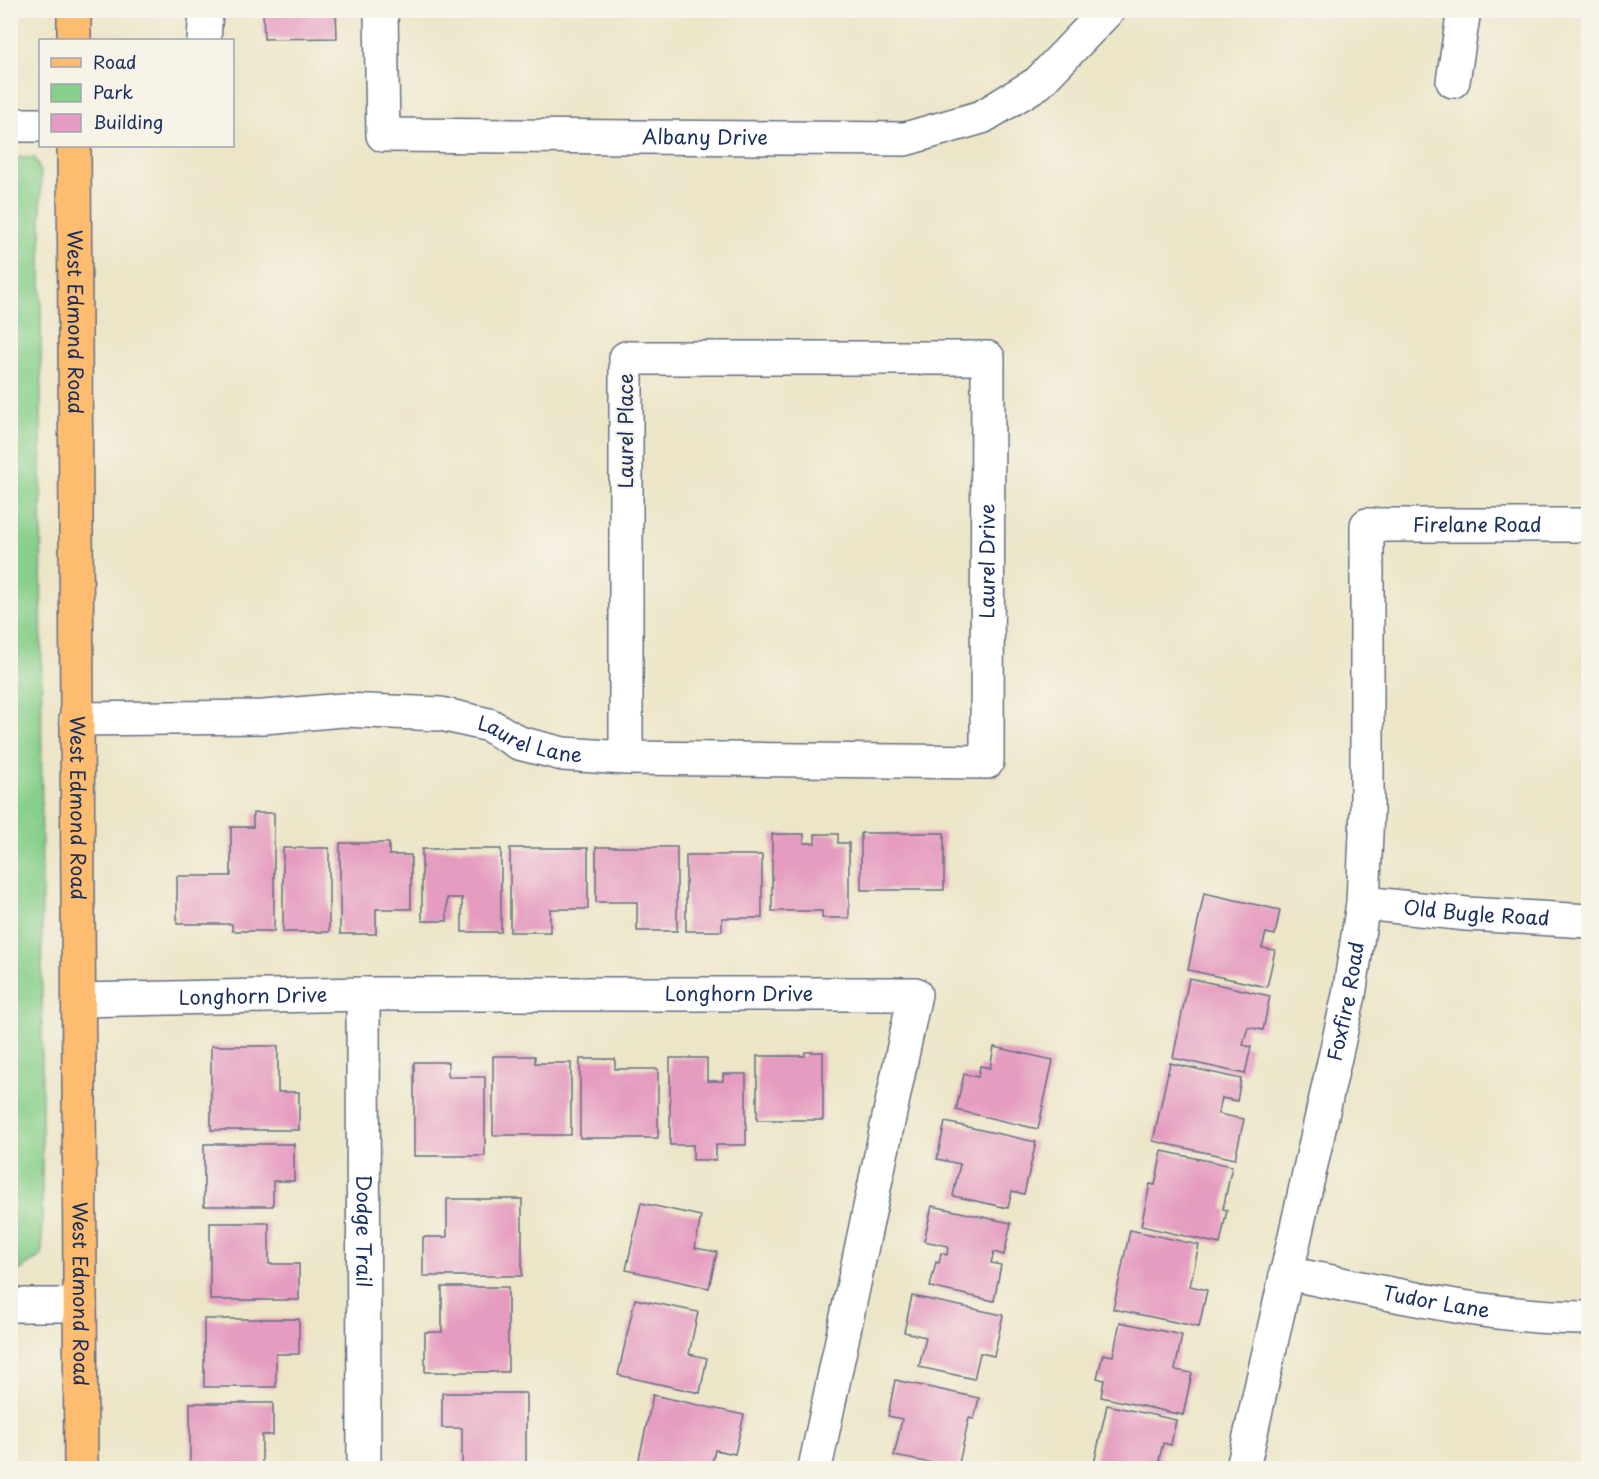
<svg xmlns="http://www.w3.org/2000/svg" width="1599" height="1479" viewBox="0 0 1599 1479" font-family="'Playpen Sans',sans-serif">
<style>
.green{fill:#88cf8b;stroke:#527f74;stroke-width:1.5}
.building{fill:#e59cc0}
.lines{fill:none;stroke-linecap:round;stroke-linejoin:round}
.minor-casing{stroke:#646f83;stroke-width:36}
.major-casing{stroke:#646f83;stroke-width:36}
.minor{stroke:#fff;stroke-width:33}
.major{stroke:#febc70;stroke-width:33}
.labels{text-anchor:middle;stroke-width:4.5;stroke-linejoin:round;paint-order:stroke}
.street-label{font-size:20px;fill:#1b2f5e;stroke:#f7f3e8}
</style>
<rect width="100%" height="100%" fill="#f7f3e8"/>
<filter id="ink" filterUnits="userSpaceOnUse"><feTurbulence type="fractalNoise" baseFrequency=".0167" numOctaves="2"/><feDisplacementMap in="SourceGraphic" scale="12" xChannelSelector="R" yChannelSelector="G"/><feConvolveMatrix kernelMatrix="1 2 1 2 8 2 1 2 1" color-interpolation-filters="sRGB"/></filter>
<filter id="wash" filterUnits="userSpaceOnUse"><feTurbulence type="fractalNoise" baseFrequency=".008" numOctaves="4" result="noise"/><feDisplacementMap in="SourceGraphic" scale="24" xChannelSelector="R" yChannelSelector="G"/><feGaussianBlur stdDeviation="1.35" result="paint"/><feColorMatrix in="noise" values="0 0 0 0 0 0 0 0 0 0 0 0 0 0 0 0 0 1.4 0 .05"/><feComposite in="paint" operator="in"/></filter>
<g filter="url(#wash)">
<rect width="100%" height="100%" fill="#ece5c7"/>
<path class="green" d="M11 157 35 158 41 173 42 1255 11 1276Z"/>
<g id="blocks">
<path class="building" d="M263 10H336L337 38 264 39Z
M253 813H274V931H232V924H177V876H231V827H253Z
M861 833H944V890H861Z
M772 834H804V843H815V834H838V843H849V918H822V911H772Z
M340 843H389V855H411V909H376V934H340Z
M596 847H677V931H637V902H596Z
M283 848H329V932H283Z
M510 848H588V909H550V932H510Z
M422 849H501V932H462V898H447V921H422Z
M686 855H762V918H722V931H686Z
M1204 893 1280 910 1275 935 1266 933 1262 948 1275 950 1267 987 1188 970Z
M1189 978 1270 996 1263 1030 1248 1027 1243 1045 1251 1047 1245 1074 1173 1058Z
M211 1046H278V1092H299V1130H211Z
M994 1047 1053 1060 1038 1129 956 1110 964 1074 978 1077 980 1066 990 1068Z
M805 1052H823V1120H757V1056H805Z
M493 1056H535V1063H571V1135H493Z
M670 1058H707V1081H723V1074H746V1145H716V1160H693V1145H670Z
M580 1059H615V1069H658V1138H580Z
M414 1062H448V1077H485V1156H414Z
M1170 1063 1241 1079 1237 1101 1222 1098 1218 1114 1244 1119 1235 1159 1153 1141Z
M945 1122 1036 1142 1024 1194 1012 1191 1008 1208 953 1196 960 1164 937 1159Z
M204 1144H294V1181H273V1206H204Z
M1162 1151 1232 1166 1223 1209 1227 1210 1220 1244 1141 1226 1150 1184 1155 1185Z
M447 1199H522V1276H423V1237H447Z
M641 1203 701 1216 695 1248 717 1252 709 1288 626 1270Z
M932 1206 1011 1223 1004 1255 994 1252 991 1263 1001 1265 994 1301 930 1287 936 1262 939 1263 941 1253 947 1255 948 1246 924 1241Z
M210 1223H269V1264H299V1300H210Z
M1130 1230 1199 1245 1190 1286 1207 1290 1199 1327 1113 1309Z
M442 1287H508V1372H425V1332H442Z
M912 1296 1003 1315 994 1356 980 1353 974 1379 919 1367 926 1337 904 1332Z
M635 1299 698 1312 689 1354 707 1358 700 1393 618 1375Z
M204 1319H299V1354H276V1387H204Z
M1120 1322 1182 1335 1175 1370 1192 1373 1183 1415 1101 1397 1104 1380 1097 1378 1103 1354 1113 1356Z
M895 1380 979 1398 974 1419 969 1418 958 1468 894 1456 902 1419 888 1416Z
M442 1393H526V1468H462V1428H442Z
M653 1395 744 1415 735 1454 715 1450 711 1468H637Z
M190 1403H273V1435H262V1468H190Z
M1107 1405 1176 1420 1171 1445 1163 1443 1159 1460 1173 1463 1172 1468H1093Z"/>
</g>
</g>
<g filter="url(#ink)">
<use href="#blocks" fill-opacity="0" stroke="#646f83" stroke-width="1.5"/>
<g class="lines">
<defs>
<g id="minor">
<path id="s1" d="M381 10 383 135 905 139 982 117 1038 83 1108 10"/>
<path d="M204 40 206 10"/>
<path d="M1453 81 1464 10"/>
<path d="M10 125H40"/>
<path id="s2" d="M76 719 264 717 342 710 441 714 489 725 519 743 563 754 626 758 987 762 988 358H626V758"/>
<path id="s3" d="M1363 903 1467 914 1588 921"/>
<path id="s4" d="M363 994 364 1468"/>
<path id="s5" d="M79 1000 363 994H915L815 1468"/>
<path id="s6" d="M1286 1273C1386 1292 1486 1318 1588 1318"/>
<path d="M10 1305H80"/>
<path id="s7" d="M1243 1468 1349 995 1363 903 1367 810V525H1588"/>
</g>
<g id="major">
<path d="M74 10V40"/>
<path id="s8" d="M74 146 81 1468"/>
</g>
</defs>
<use href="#minor" class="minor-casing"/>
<use href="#major" class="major-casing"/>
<use href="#minor" class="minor"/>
<use href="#major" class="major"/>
</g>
</g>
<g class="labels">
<g class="street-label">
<text dy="7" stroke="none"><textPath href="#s1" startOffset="447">Albany Drive</textPath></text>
<text dy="7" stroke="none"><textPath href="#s8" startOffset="176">West Edmond Road</textPath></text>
<text transform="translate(626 431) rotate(-90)" y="7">Laurel Place</text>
<text dy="7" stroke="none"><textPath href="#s7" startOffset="1066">Firelane Road</textPath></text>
<text dy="7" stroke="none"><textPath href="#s2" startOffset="1120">Laurel Drive</textPath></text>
<text dy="7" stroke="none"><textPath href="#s2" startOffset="459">Laurel Lane</textPath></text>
<text dy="7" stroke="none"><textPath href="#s8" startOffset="662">West Edmond Road</textPath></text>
<text dy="7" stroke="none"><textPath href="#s3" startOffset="114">Old Bugle Road</textPath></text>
<text dy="7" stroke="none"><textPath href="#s5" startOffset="660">Longhorn Drive</textPath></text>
<text dy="7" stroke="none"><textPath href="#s5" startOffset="174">Longhorn Drive</textPath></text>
<text dy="7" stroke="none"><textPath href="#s7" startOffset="478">Foxfire Road</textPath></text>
<text dy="7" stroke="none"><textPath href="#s4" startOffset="237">Dodge Trail</textPath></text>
<text dy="7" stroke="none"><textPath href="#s8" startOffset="1148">West Edmond Road</textPath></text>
<text dy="7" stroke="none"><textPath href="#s6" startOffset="153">Tudor Lane</textPath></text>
</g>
</g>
<rect width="1599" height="1479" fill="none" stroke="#f7f3e8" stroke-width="36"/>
<rect x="39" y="39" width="195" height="108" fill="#f7f3e8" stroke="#9fa5b1" stroke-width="1.5"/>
<rect x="51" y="58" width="30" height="9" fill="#febc70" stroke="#9fa5b1" stroke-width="1.5"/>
<text x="93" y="69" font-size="18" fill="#1b2f5e">Road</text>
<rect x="51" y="84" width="30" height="18" fill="#88cf8b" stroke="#9fa5b1" stroke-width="1.5"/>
<text x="93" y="99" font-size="18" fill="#1b2f5e">Park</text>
<rect x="51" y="114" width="30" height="18" fill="#e59cc0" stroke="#9fa5b1" stroke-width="1.5"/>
<text x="93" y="129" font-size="18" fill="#1b2f5e">Building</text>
</svg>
